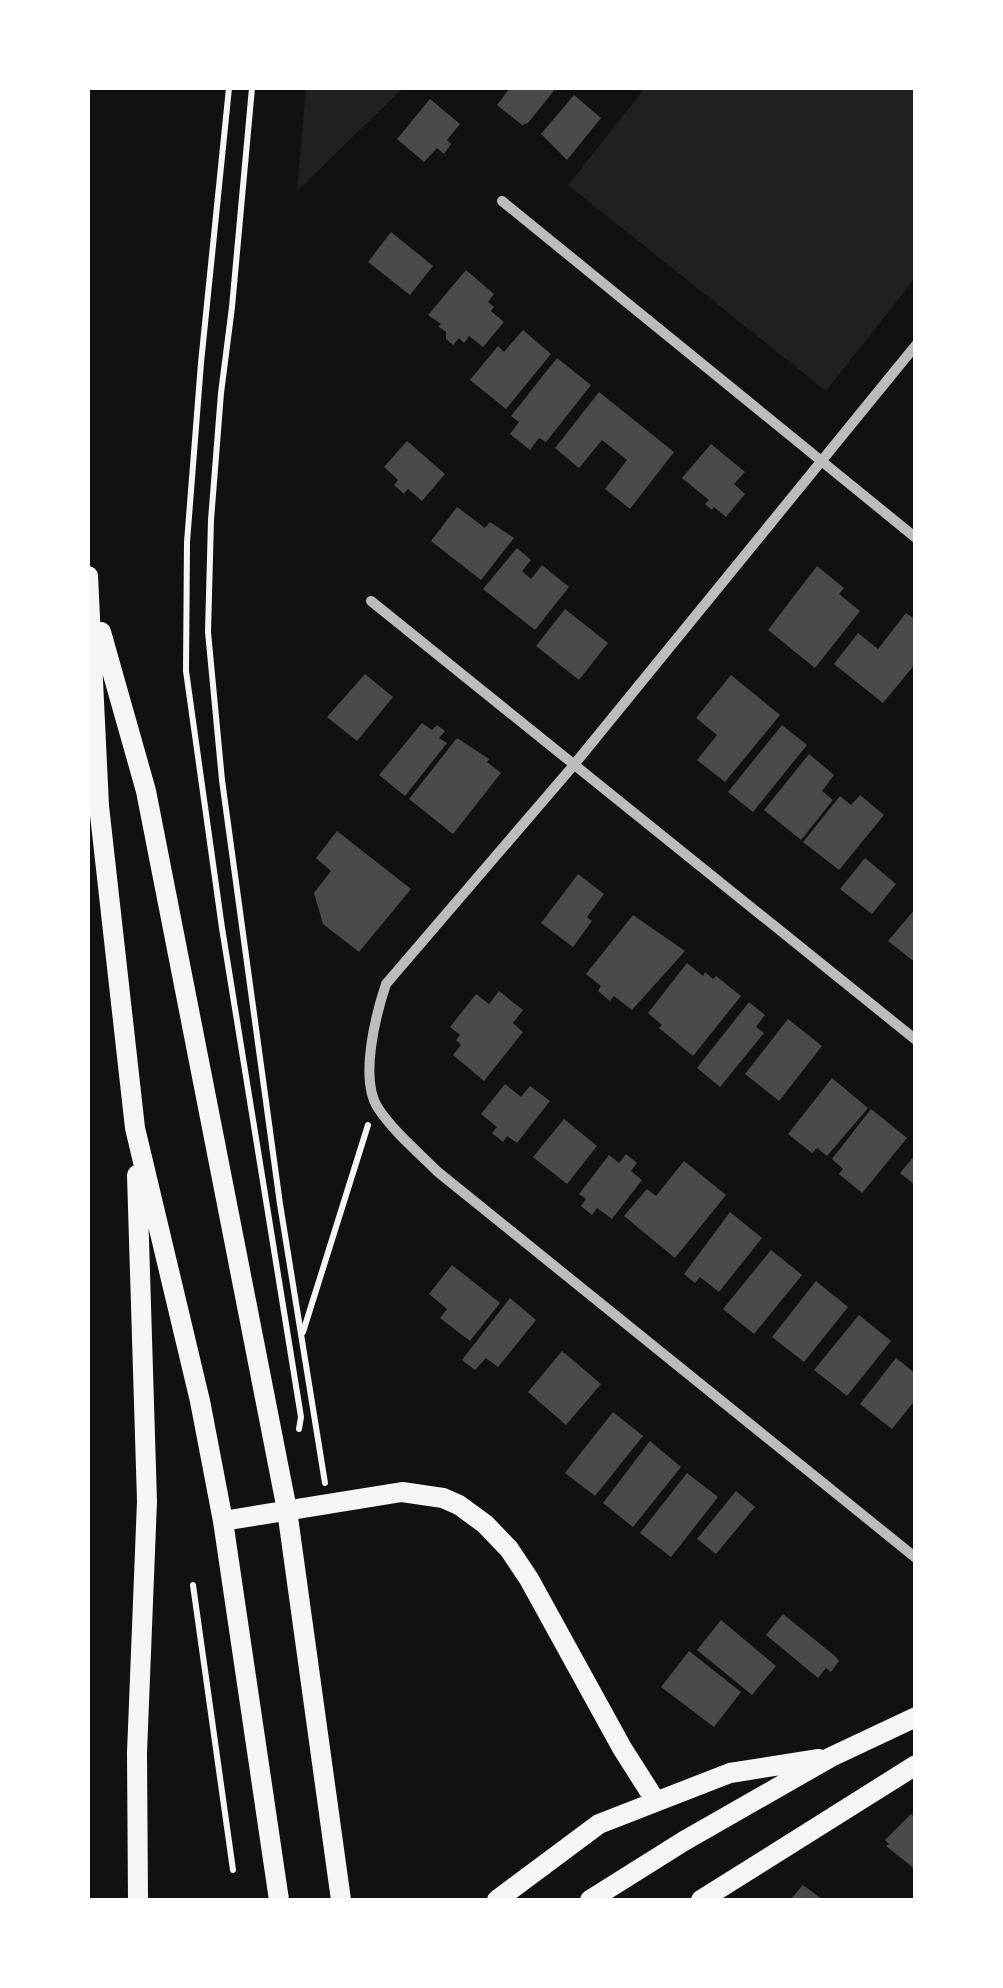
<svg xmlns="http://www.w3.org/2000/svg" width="1003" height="1988" viewBox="0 0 1003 1988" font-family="'Open Sans',sans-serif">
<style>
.green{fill:#202020}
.building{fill:#4a4a4a}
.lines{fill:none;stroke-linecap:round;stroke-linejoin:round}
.path{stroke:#f5f5f5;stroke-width:6}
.minor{stroke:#bcbcbc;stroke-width:10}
.secondary{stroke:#f5f5f5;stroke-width:20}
</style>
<rect width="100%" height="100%" fill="#111"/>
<path class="green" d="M306 88H403L297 191Z
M645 88H915V278L826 391 568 185Z"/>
<path class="building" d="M510 88H556L528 123 522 125 497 105Z
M574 95 601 118 567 160 541 134Z
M430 99 460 124 447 140 451 144 444 154 437 148 424 162 397 139Z
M391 232 433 266 410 295 368 262Z
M466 270 494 294 488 302 494 307 491 311 504 322 483 347 469 336 464 343 459 338 453 345 446 339V332L438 326 441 324 428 315Z
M523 330 551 354 506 409 470 380 498 346 504 352Z
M557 358 591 385 546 442 539 438 530 450 510 434 519 422 511 416Z
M599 392 674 452 630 509 605 489 627 460 602 440 579 468 555 448Z
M407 441 445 474 422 501 408 489 404 494 394 485 398 480 384 467Z
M711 444 745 472 734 484 745 494 726 517 714 507 712 510 705 504 709 500 682 478Z
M457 507 485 528 490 522 514 538 481 580 431 541Z
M517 548 531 560 522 571 531 579 542 565 569 587 535 630 483 589Z
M817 566 844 588 839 594 860 611 815 668 768 630Z
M565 609 608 643 579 680 536 646Z
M906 613 916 620V663L883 703 834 664 858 633 878 649Z
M365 674 393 697 357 741 327 717Z
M731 675 780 715 725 782 697 760 717 735 696 718Z
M422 723 432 730 437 725 445 731 439 738 447 743 405 796 379 775Z
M782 725 807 745 753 812 728 792Z
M457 738 489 759 487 762 501 773 453 834 409 799Z
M809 754 834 775 822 791 833 800 801 840 764 810Z
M860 795 884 815 839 870 803 842 840 796 851 805Z
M337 831 411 889 359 952 323 924 314 893 331 871 316 858Z
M865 858 896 884 872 914 840 889Z
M578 874 604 894 587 917 592 921 573 947 541 923Z
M916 908V963L888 941Z
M633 915 685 951 632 1010 614 996 610 1001 598 991 601 986 586 974Z
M687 963 703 976 705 972 713 979 716 976 741 996 693 1056 659 1028 662 1025 648 1013Z
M499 991 523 1010 513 1023 523 1032 484 1081 453 1055 461 1045 456 1040 460 1035 450 1027 476 994 489 1004Z
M749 1002 765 1015 756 1027 764 1033 720 1087 697 1068Z
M788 1019 822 1046 779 1101 745 1074Z
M832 1078 868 1108 827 1156 817 1148 812 1153 788 1134Z
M505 1084 521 1097 530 1086 550 1101 517 1143 507 1136 503 1142 492 1133 497 1127 481 1114Z
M871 1109 907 1138 862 1193 839 1174 843 1169 832 1159Z
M564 1119 597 1146 567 1184 533 1157Z
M626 1154 637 1163 631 1171 642 1180 612 1219 597 1208 592 1215 581 1206 586 1199 579 1194 609 1155 619 1163Z
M916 1154V1186L900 1173Z
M684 1161 726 1195 675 1258 624 1216 647 1189 656 1196Z
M730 1212 762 1238 719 1292 700 1277 695 1283 684 1274Z
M771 1250 802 1275 754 1334 723 1309Z
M452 1265 500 1303 470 1341 440 1318 447 1309 429 1294Z
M816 1281 848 1307 804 1362 772 1337Z
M510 1298 536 1320 498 1367 486 1358 475 1370 462 1360Z
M859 1315 891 1341 847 1396 814 1370Z
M562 1351 601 1384 566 1425 528 1392Z
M896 1358 916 1374V1399L892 1429 860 1404Z
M613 1412 643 1436 595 1496 565 1473Z
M650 1441 681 1467 633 1527 603 1503Z
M687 1473 718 1497 671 1557 640 1533Z
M736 1491 755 1507 716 1554 697 1539Z
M783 1614 835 1656 839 1661 831 1672 826 1668 818 1678 766 1635Z
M721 1620 776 1666 752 1695 697 1650Z
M689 1651 741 1692 714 1727 661 1687Z
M911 1814 916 1817V1870L886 1846 889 1844 885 1840Z
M803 1885 823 1900H790Z"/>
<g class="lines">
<path class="path" d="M229 88 201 363 187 542 186 671 222 928 301 1417 299 1429
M252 88 232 307 221 393 211 520 208 632 222 780 280 1204 325 1483
M303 1332 368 1125
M193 1585 233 1870"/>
<path class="minor" d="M502 201 916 538
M916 345 573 766 386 984C376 1014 359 1079 378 1108 393 1131 418 1152 438 1172L916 1558
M371 601 916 1040"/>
<path class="secondary" d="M88 576 99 806 135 1128 200 1401 223 1521 279 1900
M101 632 146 791 287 1510 341 1900
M137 1175 147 1501 137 1753 138 1900
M223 1521 402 1492 443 1498 459 1505 485 1524 509 1549 529 1579 622 1748 655 1800
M497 1900 599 1824 730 1773 819 1759
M590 1900 684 1841 831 1757 916 1717
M701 1900 916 1765"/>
</g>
<rect width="1003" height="1988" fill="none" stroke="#ffffff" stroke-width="180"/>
</svg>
